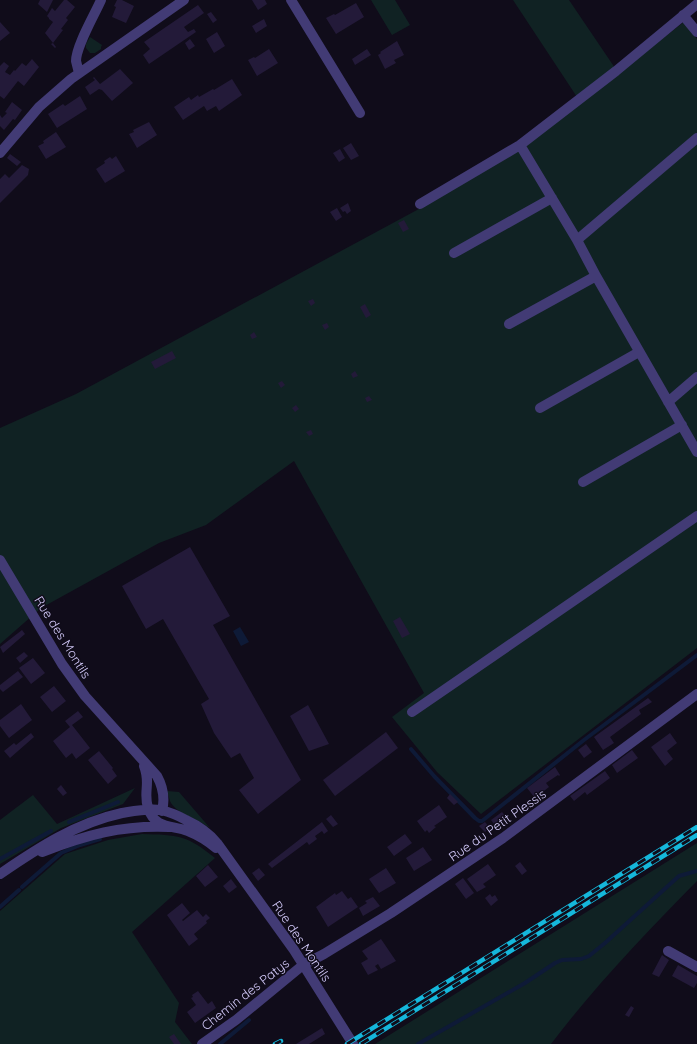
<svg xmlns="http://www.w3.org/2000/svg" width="697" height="1044" viewBox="0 0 697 1044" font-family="Quicksand,sans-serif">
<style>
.green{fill:#102223}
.water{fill:#0e1a37}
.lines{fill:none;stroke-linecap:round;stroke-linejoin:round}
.stream{stroke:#0e1a37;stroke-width:4}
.building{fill:#231a39}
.minor{stroke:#423b75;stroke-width:10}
.rail-casing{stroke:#15b7db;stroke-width:4.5}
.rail{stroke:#100c1a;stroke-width:3;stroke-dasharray:9;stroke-linecap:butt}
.labels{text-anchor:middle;stroke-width:3;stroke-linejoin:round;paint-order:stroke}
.street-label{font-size:13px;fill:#d3cafa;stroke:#100c1a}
</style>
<rect width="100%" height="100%" fill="#100c1a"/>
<path class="green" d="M371 0H395L410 25 392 35Z
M513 0H569L615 68 577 97Z
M684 22 697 39V648L481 814 437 772 392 717 424 693 294 461 206 525 159 543 41 608 0 644V428L76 394 417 210 508 157Z
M90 37 102 45 101 47V49L95 53H90L86 48V44Z
M135 788 123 804 61 828 0 864V820L33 795 57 824Z
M167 791 179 792 210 828C199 820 175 813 170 801 169 798 168 794 167 791Z
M142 834C178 835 187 835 215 858L132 932 179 1003 175 1022 192 1044H0V911L65 854 108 840Z
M697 843V881C646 933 595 986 551 1044H375Z"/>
<path class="water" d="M240 627 249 642 241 646 233 631Z"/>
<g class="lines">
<path class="stream" d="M411 749 434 776 475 818 479 821H482L584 740 697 655
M69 822 118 802
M0 859 51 831
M22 887 61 853 80 845 100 839
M0 907 19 890
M220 1044 249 1020
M418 1044 525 983 555 963 562 960 581 959 589 956 605 943 679 876 697 871"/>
</g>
<path class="building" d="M40 0H53L47 12 38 4Z
M64 0H67L75 7 66 18 68 20 61 29 63 30 53 43 56 47 55 48 51 44 53 43 45 33 53 22 49 19V18L47 16 52 8 55 11Z
M117 0H122L134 6 126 23 112 17 116 7 114 6Z
M252 0H265L267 4 258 10Z
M356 3 364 17 336 34 326 18 334 14 335 15Z
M198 5 204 13 184 27 188 32 194 29 196 32 149 64 143 55 150 49 144 42Z
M211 12 217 20 213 23 207 14Z
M264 19 267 26 256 33 252 26Z
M0 22 10 33 0 41Z
M217 32 225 46 214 53 206 39Z
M190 39 195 46 189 50 185 43Z
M397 41 404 55 394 60 396 63 385 69 378 55 381 53 380 52Z
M269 49 278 63 257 76 248 60 254 57 255 58Z
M367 49 371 55 355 65 352 59Z
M32 59 39 67 24 86 18 81 4 99 0 96V66L4 62 9 66 5 72 10 75 14 70 15 71 22 63 26 66Z
M120 69 133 83 112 101 102 90 99 89 90 95 85 87 95 80 93 78 94 77 100 84Z
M232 79 242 95 219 111 216 106 207 111 204 106 183 120 174 107 189 97 191 100 198 95 199 97 213 89 214 90Z
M80 96 87 109 57 128 48 114 63 104 65 106Z
M12 102 22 110 15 120 13 119 4 130 0 126V115L2 118 7 113 5 112Z
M149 122 157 135 137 148 129 134 134 132 133 130Z
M56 132 66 147 46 159 38 146 44 143 43 141Z
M351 143 359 156 351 160 343 148Z
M340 149 345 158 339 162 333 153Z
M10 154 21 162 17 166 7 158Z
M116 156 125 171 105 183 96 169 105 163 104 161 110 157 112 159Z
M22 165 29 169 28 175 0 203V179L5 174 9 178Z
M348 203 351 211 347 214 345 211 343 212 340 208Z
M337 208 342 217 336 221 330 212Z
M404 220 409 229 403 232 398 223Z
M313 299 315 303 311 306 308 301Z
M365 304 371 315 366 318 360 307Z
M327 323 329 327 325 330 322 325Z
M254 332 257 337 252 339 250 335Z
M172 351 176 358 155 369 151 362Z
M355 371 358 376 353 378 351 374Z
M282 381 285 385 281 388 278 383Z
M369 396 372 400 367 402 365 398Z
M296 405 299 409 295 412 292 408Z
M311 430 313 434 309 436 306 432Z
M190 547 230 616 213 625 301 780 258 814 239 790 254 778 240 753 231 758 214 733 201 704 209 699 163 619 146 629 122 586Z
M400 617 410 634 402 638 393 621Z
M22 630 25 634 3 653 0 647Z
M24 652 28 656 20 663 16 658Z
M33 658 45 673 31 684 19 668Z
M18 671 23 677 3 692 0 689V685Z
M54 686 66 701 52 712 40 697Z
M648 698 652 702 639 710 641 714 610 737 614 743 603 750 594 737Z
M21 704 32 720 9 738 0 726V720Z
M308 705 329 744 309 751 290 716Z
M78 711 83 717 72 725 90 748 76 759 72 753 66 758 53 741 70 727 65 721Z
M386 732 398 748 335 796 323 780Z
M31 733 34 737 10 758 4 751 14 743 16 745Z
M670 733 677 743 667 751 673 759 665 766 651 747Z
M586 744 592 752 584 758 578 750Z
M632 750 638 758 617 773 612 765Z
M99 751 113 768 112 769 117 776 108 784 88 760Z
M555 767 560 775 559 776 558 775 546 783 549 787 535 798 527 788Z
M605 771 610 778 587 795 585 792 574 801 570 796Z
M61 785 67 793 63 796 57 789Z
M450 794 458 802 454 805 447 798Z
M439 805 447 817 434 826 436 827 429 833 427 830 425 832 417 821Z
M502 812 508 819 497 828 491 820Z
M331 815 338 824 333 827 326 819Z
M322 822 328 831 324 834 322 831 315 836 317 839 309 845 307 842 272 868 268 864Z
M485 822 490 828 485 832 479 826Z
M405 834 412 843 394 856 387 847Z
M423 847 432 860 414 871 406 858Z
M520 862 527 871 522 875 515 866Z
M488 864 496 875 483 884 486 887 477 892 467 879Z
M208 865 218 877 205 887 196 876Z
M259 868 265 875 258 881 252 873Z
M386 868 396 883 379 893 369 879Z
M463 878 474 893 466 899 455 884Z
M231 879 237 887 229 893 223 886Z
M342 891 348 899 351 897 358 907 328 927 316 907 335 893 336 895Z
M490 894 492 897 495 895 498 900 491 906 485 898Z
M373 897 380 906 363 916 359 908 367 903 365 901Z
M182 903 190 913 182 920 183 921 197 910 203 917 206 914 210 918 206 921 207 923 194 934 198 939 189 946 167 915Z
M381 939 396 961 381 969 378 964 375 966 378 970 368 975 361 963 368 959 362 951Z
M662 955 669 960 659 977 652 974Z
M678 965 697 976V983L694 988 672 976Z
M198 991 208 1004 212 1001 216 1008 195 1023 187 1012 196 1005 191 998 193 997 192 995Z
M631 1006 634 1008 629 1017 625 1015Z
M322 1028 325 1034 309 1044H296Z
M174 1034 181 1044H174L169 1037Z"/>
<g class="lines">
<path class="minor" d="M291 0 360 113
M683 15 697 32
M79 73C78 69 77 65 76 61 76 46 95 14 101 0
M520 145 577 240 596 276 697 452
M0 153 39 107 71 79 184 0
M420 204 520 145 616 71 697 4
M577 240 697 138
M454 253 552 198
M509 324 596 276
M668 402 697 377
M540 408 639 352
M583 482 682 425
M0 560 62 664 85 696 157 776C163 787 165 799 162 811
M412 712 697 516
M144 766C151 783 143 792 148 808 155 829 171 825 188 831 198 835 208 841 216 848
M42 852C86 835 121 825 169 827
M0 874C38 848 76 823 122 813 134 811 148 808 161 810 169 812 179 816 186 820 199 826 209 833 217 843L294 950 353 1044
M668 951 697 967
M202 1044 236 1020 303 965 324 954 391 913 503 838 697 694"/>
<defs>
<path id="rail" d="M275 1044 281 1041
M347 1044 697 827
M361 1044 697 835"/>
</defs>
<use href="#rail" class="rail-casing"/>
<use href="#rail" class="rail"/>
</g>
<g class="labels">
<g class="street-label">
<text transform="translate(63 637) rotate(58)" y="5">Rue des Montils</text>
<text transform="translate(497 825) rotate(-35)" y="5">Rue du Petit Plessis</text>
<text transform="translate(302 941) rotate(56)" y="5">Rue des Montils</text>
<text transform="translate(245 994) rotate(-38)" y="5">Chemin des Patys</text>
</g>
</g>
</svg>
